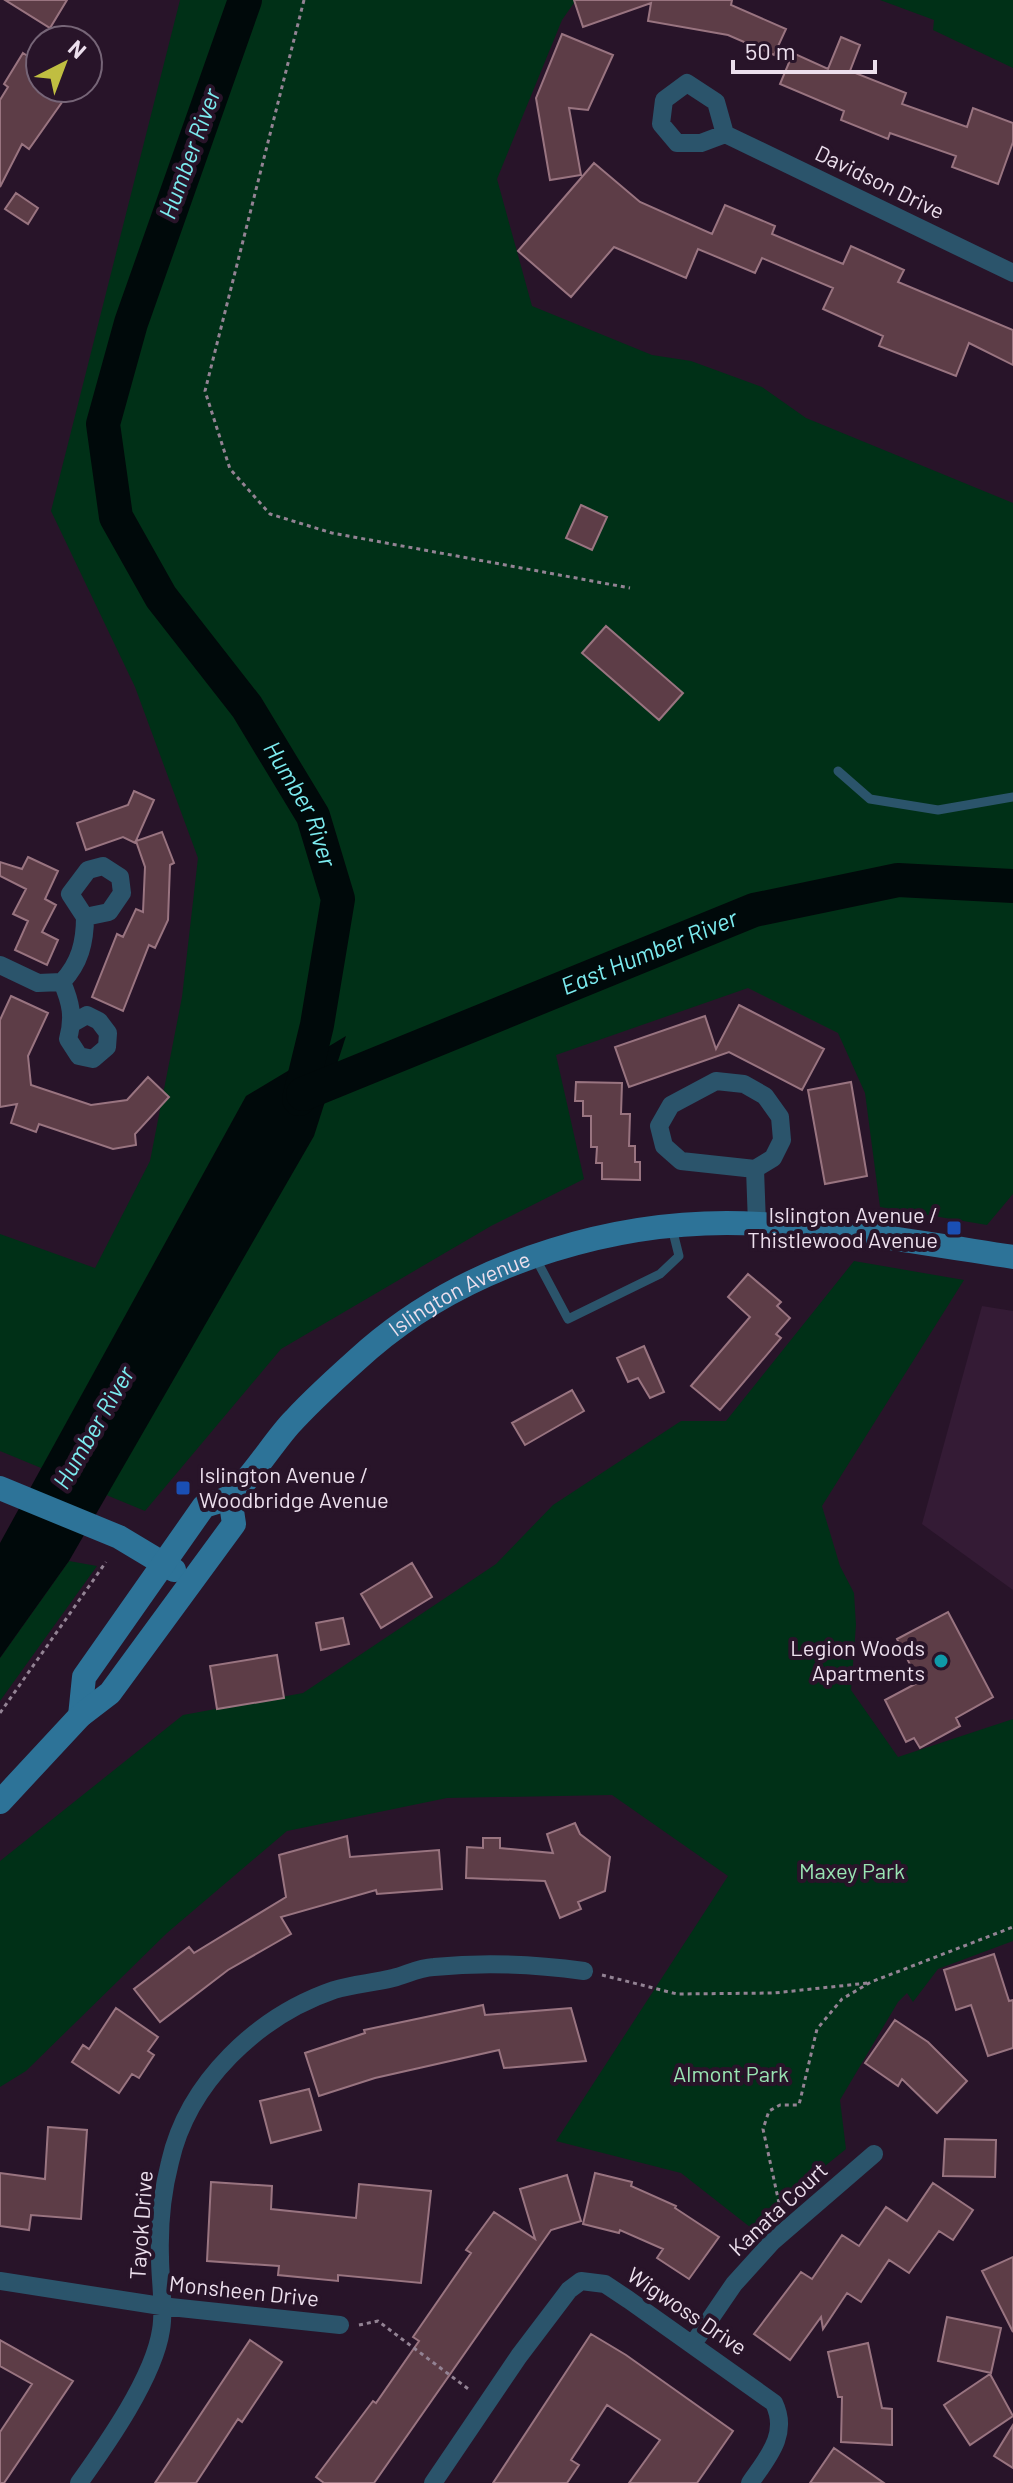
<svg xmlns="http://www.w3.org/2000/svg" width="1013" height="2483" viewBox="0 0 1013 2483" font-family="Barlow,sans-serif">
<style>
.built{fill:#341b35}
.green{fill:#003017}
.water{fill:#00090a}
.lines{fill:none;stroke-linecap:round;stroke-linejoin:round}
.river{stroke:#00090a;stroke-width:34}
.building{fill:#5d3d47;stroke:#997480;stroke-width:2}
.path{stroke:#938394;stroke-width:3;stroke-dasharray:4 4;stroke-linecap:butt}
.lane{stroke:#2b546b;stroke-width:9}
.street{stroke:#2b546b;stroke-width:18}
.secondary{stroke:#2d7398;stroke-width:24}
.transit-dot{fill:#1a4fb4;stroke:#281429;stroke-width:3}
.culture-dot{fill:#0f9aa8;stroke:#281429;stroke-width:3}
.labels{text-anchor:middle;stroke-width:8;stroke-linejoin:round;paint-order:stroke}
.street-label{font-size:22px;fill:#ecdfed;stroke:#281429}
.poi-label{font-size:22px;fill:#ecdfed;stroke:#281429;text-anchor:end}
.park-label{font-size:22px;fill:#99e5b3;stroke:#281429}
.water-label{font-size:24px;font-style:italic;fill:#7cecf0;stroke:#281429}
</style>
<rect width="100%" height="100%" fill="#281429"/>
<path class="built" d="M982 1306 1013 1311V1590L922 1524Z"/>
<path class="green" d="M180 0H576L562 20 497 179 532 306 652 355 691 361 762 387 806 418 1013 503V1194L987 1225 880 1207 865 1093 838 1033 748 988 556 1055 584 1179 491 1226 281 1349 145 1511 0 1451V1234L95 1268 150 1161 182 997 198 858 135 687 51 511Z
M880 0H1013V68L933 30 934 20Z
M854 1261 964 1280 822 1506 840 1566 854 1593 856 1625 851 1690 898 1757 1013 1719V1941L938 1969 913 2002 907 1993 898 2002 840 2100 846 2149 750 2227 681 2173 556 2141 728 1876 612 1795 447 1798 287 1831 167 1933 26 2071 0 2087V1861L183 1715 303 1693 496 1564 553 1505 681 1421H726Z
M69 1561 97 1566 0 1701V1658Z"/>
<path class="water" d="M346 1036 314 1136 69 1561 0 1658V1543L246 1096Z"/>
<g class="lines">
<g class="river">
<path id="s1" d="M245 0 131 323 103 424 116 517 161 597 247 707 313 816 338 899 317 1025 299 1099"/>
<path id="s2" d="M303 1094 754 910 898 880 1013 886"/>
</g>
</g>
<path class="building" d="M5 0H67L50 28Z
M574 0H732L731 5 786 29 774 55 728 35 648 21 651 3 583 27Z
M562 34 613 55 588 110 569 108 581 175 550 180 536 98Z
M841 37 860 45 850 71 906 93 902 104 967 127 973 108 1013 123V142L998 184 952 167 956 156 890 133 888 139 841 120 844 111 780 84 793 53 828 69Z
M23 53 40 64V88H72L29 149 22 144 0 187V100L8 87 4 84Z
M594 163 640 202 712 234 725 205 775 226 772 234 843 264 851 246 904 270 898 282 1013 330V365L969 343 956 376 879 346 883 336 823 309 833 288 762 258 755 273 698 249 686 278 614 247 571 297 518 251Z
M16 193 38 208 28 224 5 209Z
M581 505 607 517 592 550 566 538Z
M606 626 683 693 659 720 582 653Z
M134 791 154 800 135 843 123 837 86 850 77 823 128 805Z
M162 832 174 863 170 865 168 920 155 948 149 945 123 1011 92 997 117 934 123 937 136 909 143 912 145 867 136 841Z
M28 857 58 871 45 899 56 905 42 932 58 940 47 965 15 950 28 921 13 914 26 889 0 876V862L22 869Z
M11 996 48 1013 28 1056 31 1085 91 1105 127 1100 148 1077 169 1097 135 1134 136 1145 113 1149 39 1124 36 1132 11 1123 17 1104 0 1107V1020Z
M739 1005 824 1049 802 1090 729 1052 629 1087 615 1047 705 1016 716 1049Z
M576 1082 622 1083 621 1114H630L629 1146H635V1162H640V1180L602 1179V1163H596L597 1147H591V1116H583V1101H575Z
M851 1082 867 1176 825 1184 808 1090Z
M748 1274 781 1302 777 1306 790 1318 776 1334 781 1338 720 1410 691 1386 750 1317 728 1297Z
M644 1346 664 1392 650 1398 638 1378 628 1382 617 1358Z
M572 1390 584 1411 525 1445 512 1423Z
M412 1563 432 1597 381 1628 361 1594Z
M948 1612 993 1697 956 1718 960 1726 920 1748 914 1738 906 1742 885 1700 919 1682 897 1639Z
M343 1618 349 1644 321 1650 316 1623Z
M277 1655 284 1698 217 1709 210 1666Z
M575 1823 580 1834 610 1857 605 1891 578 1902 581 1909 560 1918 545 1881 466 1878 467 1847 483 1848V1838H500V1848L553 1853 547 1834Z
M347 1836 350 1857 439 1850 442 1889 377 1894 376 1890 281 1917 291 1934 228 1970 160 2022 134 1989 189 1947 194 1953 286 1897 279 1855Z
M994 1954 1009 2001 1013 2000V2048L988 2056 971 2005 956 2010 944 1970Z
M483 2005 485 2015 571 2008 586 2061 504 2068 499 2050 375 2078 319 2096 305 2053 365 2033 364 2030Z
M116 2008 158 2037 148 2051 154 2055 139 2078 132 2074 119 2093 72 2062 83 2045 89 2049Z
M895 2020 928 2042 967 2081 937 2113 902 2079 898 2086 865 2063Z
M309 2089 321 2130 271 2143 260 2101Z
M48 2127 87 2130 81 2219 31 2215 29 2230 0 2226V2173L45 2179Z
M945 2139 996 2140 995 2177 943 2176Z
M595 2173 632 2182 631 2186 676 2206 675 2208 719 2237 689 2279 657 2258 663 2249 620 2230 619 2233 583 2224Z
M567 2175 581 2221 551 2230 374 2483H324L316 2477 373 2401 376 2403 419 2341 413 2337 471 2253 466 2250 494 2212 535 2239 520 2189Z
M211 2182 272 2186 271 2209 356 2218 359 2184 431 2191 421 2283 338 2275V2281L278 2275 279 2266 207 2261Z
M933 2183 973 2210 953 2240 939 2231 909 2273 889 2260 861 2302 847 2293 823 2329 821 2317 790 2360 754 2334 801 2272 812 2279 842 2235 859 2246 886 2207 907 2221Z
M1013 2257V2332L982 2271Z
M947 2317 1001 2328 991 2373 938 2361Z
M591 2334 626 2355 733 2431 697 2483H629L660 2440 607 2405 571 2460 579 2465 567 2483H493Z
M0 2340 73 2381 4 2483H0V2432L32 2384 0 2366Z
M250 2340 282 2362 242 2422 238 2419 196 2483H155Z
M868 2343 882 2408 892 2409V2445L841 2442 842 2397H838L828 2352Z
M990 2374 1013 2416 970 2445 944 2405Z
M1013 2425V2468L994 2456Z
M834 2448 884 2483H810Z"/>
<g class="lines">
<path class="path" d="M304 0 205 391 230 469 270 514 332 533 630 588
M0 1713 106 1562
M602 1975 677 1994 774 1993 868 1983
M779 2203 763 2129 769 2111 780 2105H799L817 2029 842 1999 871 1982 1013 1927
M359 2325 378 2321 471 2391"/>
<path class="lane" d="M838 771 870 799 938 810 1013 797
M535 1257 568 1319 660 1274 679 1256 672 1228"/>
<path class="street" d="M725 134 716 102 687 83 664 100 661 124 677 143H701L725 134 1013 273
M0 965 38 983 62 982C80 963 85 942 85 917L109 912 122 893 120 877 103 866 88 870 70 894 85 917
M62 982C71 1003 74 1017 68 1039L79 1056 93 1059 107 1047 108 1033 99 1021 87 1015 73 1023
M716 1081 744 1084 765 1096 780 1117 782 1140 773 1158 755 1169 681 1161 664 1146 659 1126 671 1105Z
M755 1169 757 1224
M0 2281 161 2306 340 2325
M693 2344 734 2284 772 2242 874 2154
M79 2483C107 2444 154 2377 161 2330 165 2307 160 2281 160 2257 159 2226 162 2193 170 2162 188 2082 258 2016 334 1990 353 1984 374 1983 393 1978 408 1974 418 1968 434 1967 484 1962 534 1964 584 1971
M433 2483 519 2356 569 2290 581 2281 605 2284 629 2300 774 2403C789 2434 768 2457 750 2483"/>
<g class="secondary">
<path d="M0 1488 119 1537 174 1570"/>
<path id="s3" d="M80 1716 84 1677 204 1506C212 1503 220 1502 227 1498 244 1490 277 1436 294 1420 317 1395 343 1372 369 1349 473 1260 624 1216 760 1224 844 1229 929 1244 1013 1257"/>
<path d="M0 1802 80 1716 110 1693 234 1524 230 1497"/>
</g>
</g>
<g class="transit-dot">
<rect x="946" y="1220" width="16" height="16" rx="4"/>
<rect x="175" y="1480" width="16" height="16" rx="4"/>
</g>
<circle class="culture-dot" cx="941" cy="1661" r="8"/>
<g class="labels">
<g class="street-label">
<text transform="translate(880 182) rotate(26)" y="8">Davidson Drive</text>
<text dy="8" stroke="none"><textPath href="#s3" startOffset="586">Islington Avenue</textPath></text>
<text transform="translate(778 2209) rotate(-43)" y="8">Kanata Court</text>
<text transform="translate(141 2225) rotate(-86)" y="8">Tayok Drive</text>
<text transform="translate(244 2291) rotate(6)" y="8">Monsheen Drive</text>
<text transform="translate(687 2311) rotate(34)" y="8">Wigwoss Drive</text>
</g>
<g class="poi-label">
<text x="938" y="1223">Islington Avenue /<tspan x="938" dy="25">Thistlewood Avenue</tspan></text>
<text x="199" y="1483" text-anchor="start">Islington Avenue /<tspan x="199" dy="25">Woodbridge Avenue</tspan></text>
<text x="925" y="1656">Legion Woods<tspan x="925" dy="25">Apartments</tspan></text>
</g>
<g class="park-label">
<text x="852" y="1879">Maxey Park</text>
<text x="731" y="2082">Almont Park</text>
</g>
<g class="water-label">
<text transform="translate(190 154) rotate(-70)" y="8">Humber River</text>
<text dy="8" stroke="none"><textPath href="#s1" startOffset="884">Humber River</textPath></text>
<text dy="8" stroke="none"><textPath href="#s2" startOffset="374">East Humber River</textPath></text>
<text transform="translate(94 1428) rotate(-60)" y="8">Humber River</text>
</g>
</g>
<g transform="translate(64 64) rotate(42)"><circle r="38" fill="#281429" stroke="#766577" stroke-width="2"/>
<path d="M0-6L14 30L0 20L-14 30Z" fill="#c0be41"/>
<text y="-12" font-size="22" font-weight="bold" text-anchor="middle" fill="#ecdfed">N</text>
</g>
<path d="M733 60v12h142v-12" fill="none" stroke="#ecdfed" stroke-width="4"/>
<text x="745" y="60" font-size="24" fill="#ecdfed" stroke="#281429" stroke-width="6" paint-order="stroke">50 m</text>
</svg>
